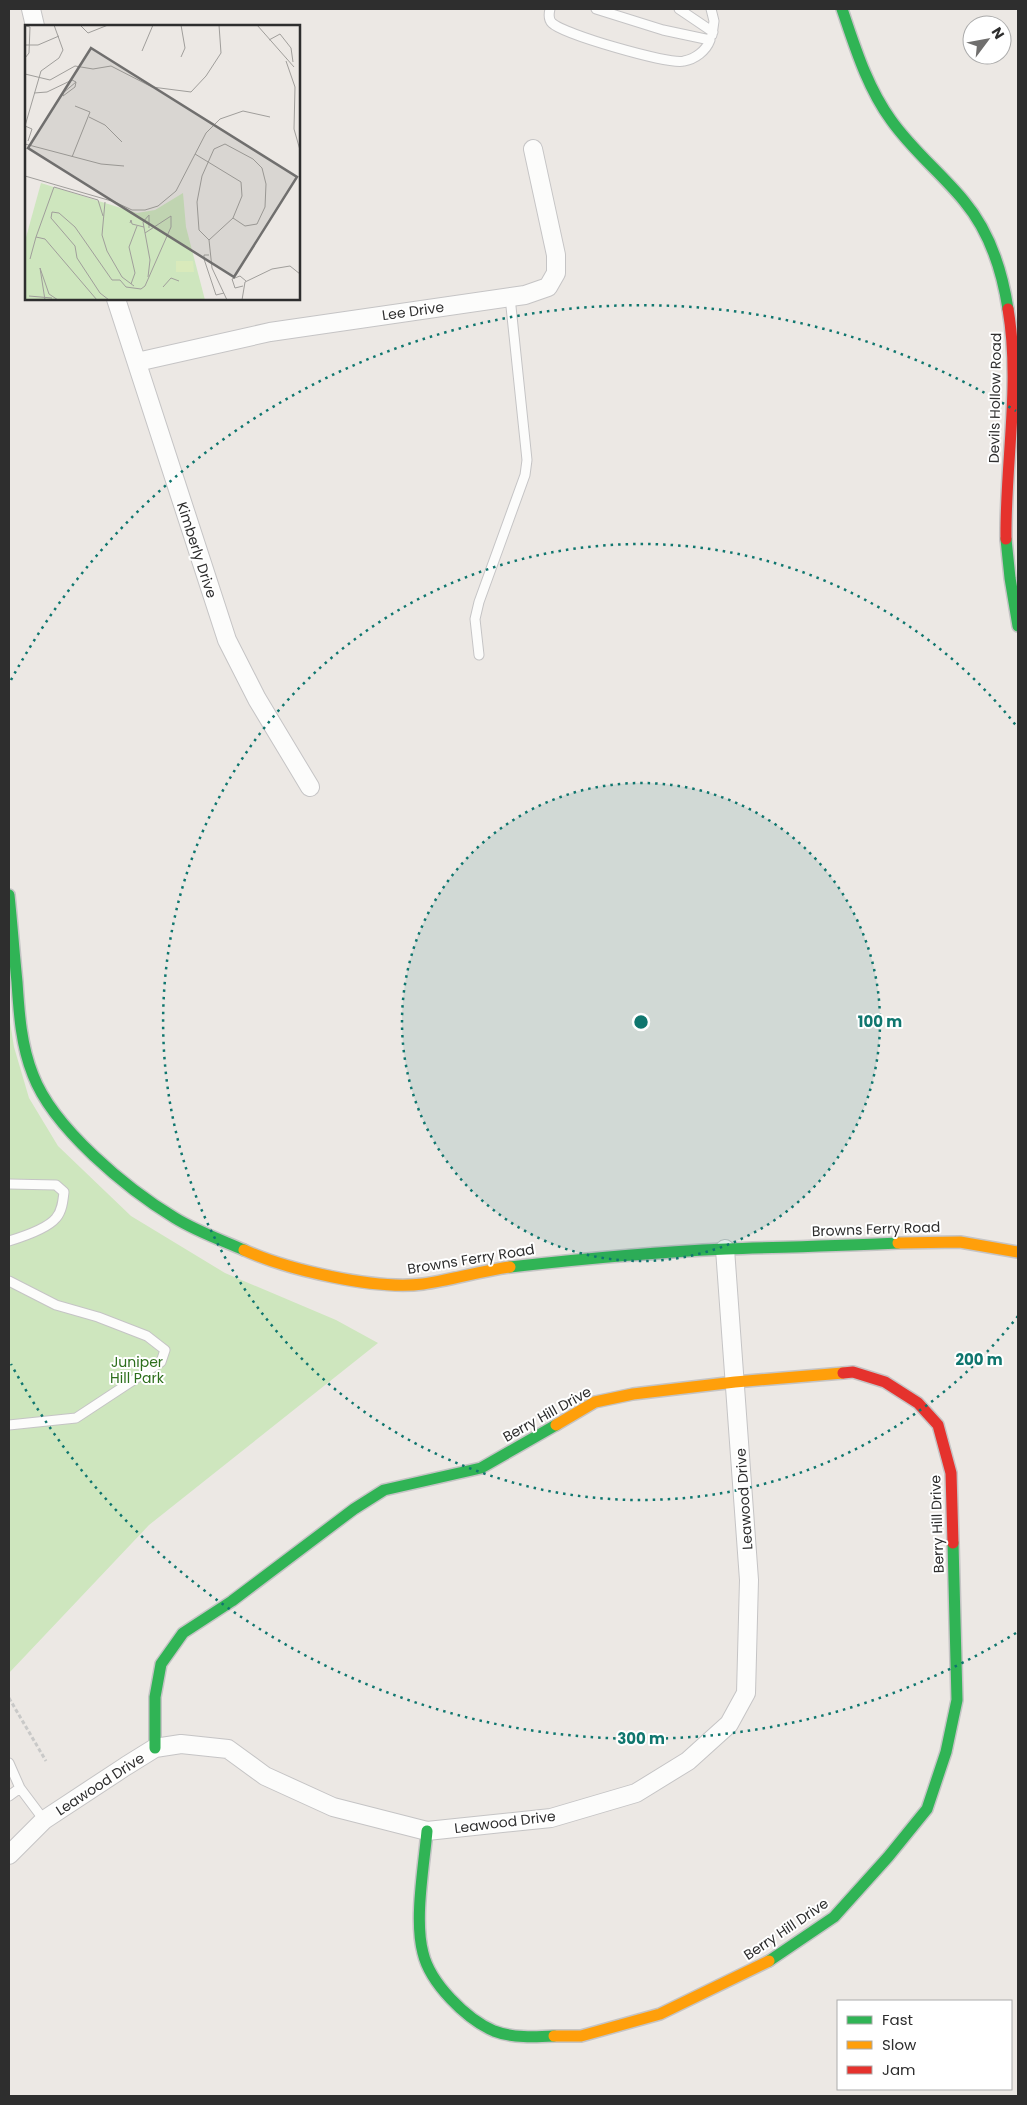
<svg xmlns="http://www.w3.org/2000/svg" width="1027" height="2105" viewBox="0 0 1027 2105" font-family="Poppins,sans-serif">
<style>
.green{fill:#cee6be}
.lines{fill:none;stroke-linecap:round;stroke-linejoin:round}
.lane-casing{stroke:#c5c4c5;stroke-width:11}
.street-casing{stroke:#c5c4c5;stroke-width:20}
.fast-casing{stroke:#c5c4c5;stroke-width:14}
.slow-casing{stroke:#c5c4c5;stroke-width:14}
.jam-casing{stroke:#c5c4c5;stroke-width:14}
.path{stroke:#c9c9c8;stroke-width:3;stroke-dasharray:4 2.5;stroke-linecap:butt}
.lane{stroke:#fcfcfb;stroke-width:9}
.street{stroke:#fcfcfb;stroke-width:18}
.fast{stroke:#30b455;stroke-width:11}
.slow{stroke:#ff9f0a;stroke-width:11}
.jam{stroke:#e5322d;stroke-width:11}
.ring{fill:none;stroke:#0f766e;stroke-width:2.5;stroke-dasharray:2.5 5}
.labels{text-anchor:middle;stroke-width:4;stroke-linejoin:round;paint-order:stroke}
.street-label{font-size:14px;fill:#2e2e2e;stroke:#fff}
.park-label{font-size:14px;fill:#2c6e1b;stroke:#fff}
.inset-road{fill:none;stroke:#a09e9b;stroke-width:1}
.view{fill:#706f6e;fill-opacity:0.15;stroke:#706f6e;stroke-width:2.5}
.inset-edge{fill:none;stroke:#2e2e2e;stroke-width:2.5}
.centre{fill:#0f766e;stroke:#fff;stroke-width:2.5}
.ring-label{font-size:15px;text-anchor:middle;font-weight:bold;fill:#0f766e;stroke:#fff;stroke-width:4;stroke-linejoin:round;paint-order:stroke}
</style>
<rect width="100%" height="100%" fill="#ece8e4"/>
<path class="green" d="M9 1016 14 1047 29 1098 58 1146 131 1216 225 1273 336 1320 378 1343 149 1525 9 1673Z"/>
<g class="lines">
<defs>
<path id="lane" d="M550 9C549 13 548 19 552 23 563 34 669 65 684 61 695 59 706 51 710 40L663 30 596 9
M679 9 713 32
M711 9 714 21 712 35
M479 655 475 619 479 602 525 475 527 460 510 297
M9 1184 56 1185 64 1192C63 1201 62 1211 56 1218 47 1229 22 1237 9 1241
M9 1281 56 1305 98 1317 147 1336 165 1350 161 1362 76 1418 9 1425
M9 1763 20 1788
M9 1796 20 1788 44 1820"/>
<path id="street" d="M31 9 35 26
M116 299 227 640 257 699 310 787
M137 362 270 332 525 295 548 287 556 273V255L533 149
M9 1855 44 1820 126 1766 155 1748 181 1744 228 1749 265 1776 333 1807 427 1831 551 1818 636 1793 688 1761 729 1724 746 1693 749 1580 725 1249"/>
<path id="fast" d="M842 9C855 47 867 87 891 120 912 150 941 173 964 201 990 232 1002 270 1008 309
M1006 539 1010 578 1018 626
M9 895C12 924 14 953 17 982 19 1013 21 1045 33 1075 53 1128 127 1189 175 1218 196 1231 221 1240 244 1250
M510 1267C581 1259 654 1252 726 1249 783 1247 840 1246 898 1243
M155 1748V1697L161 1664 183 1633 232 1601 354 1509 384 1490 481 1468 556 1425
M427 1831C424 1866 414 1920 423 1953 430 1983 466 2019 494 2031 512 2038 535 2037 554 2036
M769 1961 834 1917 888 1857 927 1809 946 1752 957 1700 953 1543"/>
<path id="slow" d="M898 1243 960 1242 1018 1252
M244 1250C288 1270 375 1290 423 1284 452 1280 480 1271 510 1267
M556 1425 595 1402 633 1394 735 1382 843 1373
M554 2036H581L660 2014 769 1961"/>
<path id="jam" d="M1006 539C1005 462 1021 385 1008 309
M843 1373 853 1372 885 1382 918 1403 938 1425 951 1473 953 1543"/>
</defs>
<use href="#lane" class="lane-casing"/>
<use href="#street" class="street-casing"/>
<use href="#fast" class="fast-casing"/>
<use href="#slow" class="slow-casing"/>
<use href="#jam" class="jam-casing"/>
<path class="path" d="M9 1698 46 1761"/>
<use href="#lane" class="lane"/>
<use href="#street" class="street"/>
<use href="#fast" class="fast"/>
<use href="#slow" class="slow"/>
<use href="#jam" class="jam"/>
</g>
<circle cx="641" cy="1022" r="239" fill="#0f766e" fill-opacity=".12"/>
<g class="ring">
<circle cx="641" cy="1022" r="239"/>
<path d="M1018 1316A478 478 0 1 1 1018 728"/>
<path d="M1016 1633A717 717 0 0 1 11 1364M11 680A717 717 0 0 1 1016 411"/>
</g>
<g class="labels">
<g class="street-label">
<text transform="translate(413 311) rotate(-8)" y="5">Lee Drive</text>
<text transform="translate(995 398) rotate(-89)" y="5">Devils Hollow Road</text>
<text transform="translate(197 550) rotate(72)" y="5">Kimberly Drive</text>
<text transform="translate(876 1229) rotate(-2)" y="5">Browns Ferry Road</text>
<text transform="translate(471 1259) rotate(-9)" y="5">Browns Ferry Road</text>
<text transform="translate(547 1414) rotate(-29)" y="5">Berry Hill Drive</text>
<text transform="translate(744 1499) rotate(-94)" y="5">Leawood Drive</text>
<text transform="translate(937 1524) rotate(-92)" y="5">Berry Hill Drive</text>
<text transform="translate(100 1784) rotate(-33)" y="5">Leawood Drive</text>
<text transform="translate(505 1822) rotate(-7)" y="5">Leawood Drive</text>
<text transform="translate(786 1929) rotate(-34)" y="5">Berry Hill Drive</text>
</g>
<g class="park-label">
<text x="137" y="1367">Juniper<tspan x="137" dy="16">Hill Park</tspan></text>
</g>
</g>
<g transform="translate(25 25)">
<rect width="275" height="275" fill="#ece8e4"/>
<path d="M16 158 112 188 130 185 158 168 161 202 180 275H0V216Z" fill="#cee6be"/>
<path d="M151 236H168L169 247H151Z" fill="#d9eabb"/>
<path class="inset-road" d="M55 0 63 8 83 0M232 0 269 42M244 15 255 9 266 23 268 37M0 20H13L34 11M117 26 128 0M156 32 160 23 156 0M0 33 4 28 5 2 1 1M261 36 270 62 269 104 275 125M0 49 25 55 50 41 68 44 86 41 127 62 166 67 181 51 196 28 194 0M51 57 50 62 38 71V68ZM9 68 22 67 47 55 51 57M64 92 80 100 97 117M0 101 16 46 34 33 38 25 29 0M0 101 7 104 3 116M0 119 76 139 99 141M170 129 216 157 217 171 208 193 184 215 187 243 202 275M47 132 65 87 50 81M0 151 90 177 107 185H120L133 181 151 166 181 108 195 94 218 86 245 92M80 177 77 210 82 226 97 252 109 261M105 198 106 195 107 199 119 202M11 212 29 162 73 175 78 191M184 215 174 205 172 177 177 151 189 124 200 119 228 134 237 143 241 159 240 182 232 199 220 201 208 193M184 230H179V234L191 270 199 268M5 234 11 212 20 214 72 275M123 252 125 235 118 197 124 190V203M106 259 110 248 104 222 112 201M218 261 210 263 207 254 215 251 221 256M138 262 146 253 154 256M4 271 27 273M20 275 15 243 24 269 33 275M84 275 75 268 52 233 50 221 26 193 27 187 34 188 50 202 87 255H95L101 262 116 264 120 261 146 202V191L120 208M217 275 220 257 247 244 265 241 275 249"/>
<path class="view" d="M66 23 272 152 209 252 3 123Z"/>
<rect width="275" height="275" class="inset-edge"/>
</g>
<circle cx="641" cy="1022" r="8" class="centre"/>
<g class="ring-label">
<text x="880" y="1027">100 m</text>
<text x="979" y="1365">200 m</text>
<text x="641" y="1744">300 m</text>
</g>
<rect width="1027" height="2105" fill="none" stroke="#2e2e2e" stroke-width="20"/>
<rect x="837" y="2000" width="175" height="90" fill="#ffffff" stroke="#ababab"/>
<rect x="847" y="2016" width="25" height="8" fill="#30b455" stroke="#ababab"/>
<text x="882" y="2025" font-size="15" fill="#2e2e2e">Fast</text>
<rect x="847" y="2041" width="25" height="8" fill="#ff9f0a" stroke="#ababab"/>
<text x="882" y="2050" font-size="15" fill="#2e2e2e">Slow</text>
<rect x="847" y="2066" width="25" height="8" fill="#e5322d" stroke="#ababab"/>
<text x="882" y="2075" font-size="15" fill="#2e2e2e">Jam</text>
<g transform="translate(987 40) rotate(58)"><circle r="24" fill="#ffffff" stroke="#ababab"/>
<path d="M0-4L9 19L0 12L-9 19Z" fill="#706f6e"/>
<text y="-8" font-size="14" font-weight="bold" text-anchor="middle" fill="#2e2e2e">N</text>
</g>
</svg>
